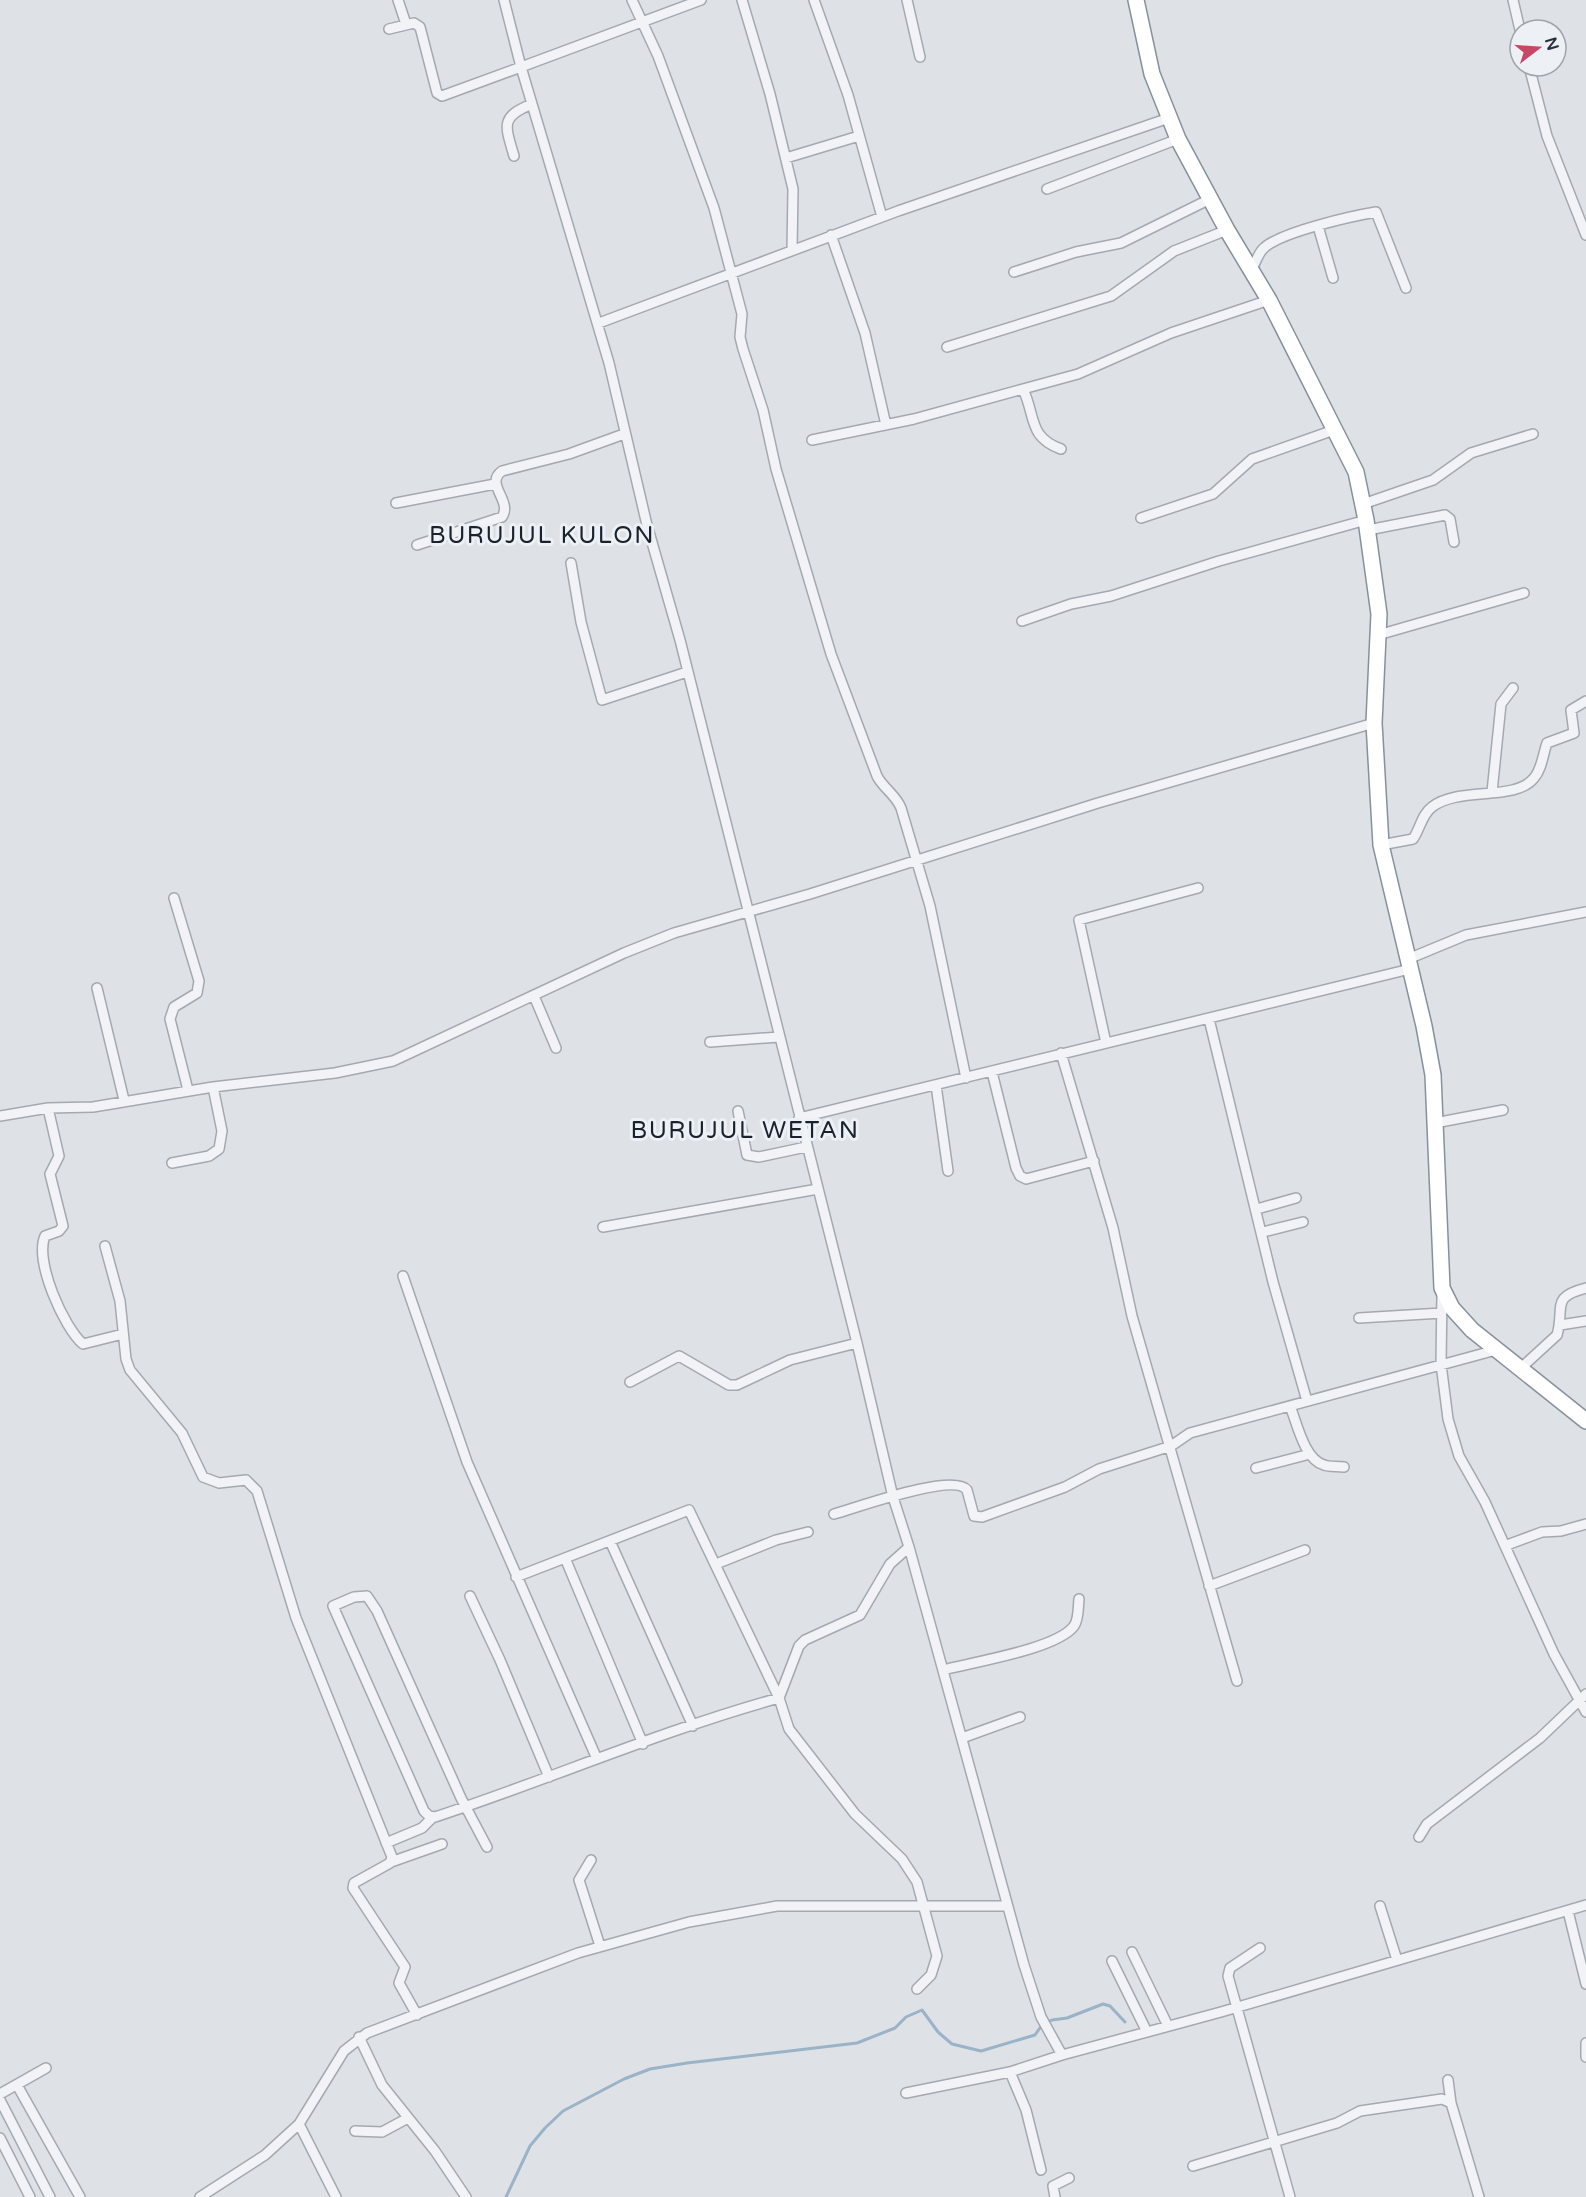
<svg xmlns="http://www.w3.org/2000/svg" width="1586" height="2197" viewBox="0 0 1586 2197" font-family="'Varela Round',sans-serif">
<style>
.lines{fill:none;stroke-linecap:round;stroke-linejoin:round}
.stream{stroke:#9ab3c6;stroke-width:3}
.minor-casing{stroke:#a4a9b1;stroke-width:12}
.trunk-casing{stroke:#86919d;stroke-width:18}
.minor{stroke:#f1f3f6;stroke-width:9}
.trunk{stroke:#fff;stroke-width:15}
.labels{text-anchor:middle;stroke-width:6;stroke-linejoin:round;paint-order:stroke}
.quarter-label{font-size:24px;letter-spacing:1.5px;fill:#1a222e;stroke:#edf1f5}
</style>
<rect width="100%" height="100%" fill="#dee2e7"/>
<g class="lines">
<path class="stream" d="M506 2197 530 2146 545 2128 563 2111 624 2079 650 2069 687 2063 857 2043 895 2028 906 2017 922 2010 938 2032 952 2044 981 2051 1035 2035 1042 2025 1052 2020 1067 2018 1103 2004 1110 2006 1125 2022"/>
<defs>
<path id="minor" d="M398 0 406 24
M632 0 658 56 714 208 742 314 740 337 743 349 763 410 776 469 831 654 877 776C883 788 896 795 901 808L930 906 966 1078
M701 0 521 67 609 363 647 525 680 640 857 1343 893 1497 909 1547 1024 1965 1041 2017 1062 2055 1221 2012 1586 1905
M742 0 770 94 793 189 792 250
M814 0 848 95 882 217
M907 0 920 57
M1513 0 1520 30
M389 29 414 23 420 27 437 93 442 96 521 67 504 0
M1529 66 1547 136 1586 235
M514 156C505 125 500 117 532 104
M786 158 859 136
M1047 189 1178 139
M1318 226 1333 278
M831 235 865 333 886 425
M1252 269C1256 262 1258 253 1264 248 1281 232 1352 216 1376 212L1406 288
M1014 272 1076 252 1121 243 1210 199
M599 323 898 211 1169 118
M947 347 1111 296 1174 251 1227 230
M812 440 914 419 1023 389
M1061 449C1028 437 1036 417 1023 389L1078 374 1171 333 1269 300
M396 503 495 484
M1363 504 1433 480 1471 453 1533 434
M1141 518 1213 494 1252 459 1334 430
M1368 530 1445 515 1450 519 1454 542
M417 545 502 517C513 501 484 484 502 471L569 454 624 434
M571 563 581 622 602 700 687 672
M1022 621 1071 604 1111 596 1219 561 1366 520
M1378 635 1524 593
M1492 792 1501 704 1513 688
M1381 845 1413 839C1420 829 1422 814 1432 807 1459 786 1515 802 1534 778 1542 769 1543 754 1547 743L1574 733 1571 710 1586 701
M174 898 199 981 197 993 174 1007 170 1019 188 1090
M1408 959 1466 935 1586 912
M97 988 124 1100
M534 996 556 1048
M1209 1019 1273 1282 1307 1401
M710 1042 779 1037
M1106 1043 1079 920 1198 888
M1061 1053 1113 1228 1132 1316 1237 1681
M992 1072 1016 1168 1020 1176 1026 1179 1094 1161
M936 1085 948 1171
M48 1108 59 1156 50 1174 63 1226 59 1231 45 1236C34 1261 64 1328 83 1344L123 1334
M738 1111 747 1155 759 1157 806 1147
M0 1116 48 1108 93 1107 213 1087 335 1073 393 1061 624 953 674 933 810 894 1098 803 1374 723
M799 1118 1410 969
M1435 1123 1503 1110
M172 1163 209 1156 219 1149 222 1131 213 1087
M1257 1209 1296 1198
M603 1227 818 1189
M1263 1232 1303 1222
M105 1246 120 1301 126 1359 130 1370 182 1433 203 1477 219 1483 246 1480 257 1491 296 1618 392 1857 390 1863 354 1883 353 1888 405 1967 399 1983 417 2015
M403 1276 467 1462 597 1759
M1442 1293 1441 1364 1448 1419 1459 1456 1485 1502 1554 1654 1586 1712
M1359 1318 1442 1313
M1560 1325 1586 1321
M1521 1368 1557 1335C1565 1307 1550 1297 1586 1288
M630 1382 679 1356 729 1385H737L790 1360 857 1343
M1290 1406C1297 1423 1304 1459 1324 1465 1329 1467 1337 1466 1344 1467
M1256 1468 1310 1454
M834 1514C856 1508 954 1472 967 1490L974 1516 982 1517 1065 1487 1099 1469 1171 1446 1190 1433 1496 1350
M610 1541 693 1726
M1507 1545 1542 1532 1561 1531 1586 1524
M909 1547 890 1564 860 1615 805 1640 799 1646 779 1698 789 1729 855 1814 902 1859 917 1882 937 1956 931 1975 917 1989
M565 1558 643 1744
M716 1564 776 1540 808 1532
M1209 1586 1305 1550
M470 1596 500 1660 549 1777
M943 1670C973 1662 1057 1649 1074 1626 1079 1619 1078 1607 1079 1599
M962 1738 1020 1717
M1419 1837 1427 1824 1540 1738 1586 1694
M386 1843 422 1828 433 1817
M487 1847 461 1798 377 1611 367 1596 354 1597 333 1606 424 1811 429 1816 435 1817C550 1779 663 1730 779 1698L689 1510 516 1577
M591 1860 579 1880 600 1946
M391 1862 442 1844
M1380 1906 1397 1960
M1568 1911 1586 1984
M1260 1948 1230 1968 1228 1976 1290 2197
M1132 1952 1168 2026
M1112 1961 1147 2032
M359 2037 382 2085 435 2151 466 2197
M1586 2043V2057
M1010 2072 1026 2110 1041 2170
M1448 2080 1451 2103
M17 2085 80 2197
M906 2093 1010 2072 1062 2055
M0 2094 46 2068
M0 2100 50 2197
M355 2131 382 2132 408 2118
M0 2138 30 2197
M1193 2166 1337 2123 1360 2111 1442 2099 1451 2103 1479 2197
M200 2197 265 2155 299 2124
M336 2197 299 2124 344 2051 367 2033 578 1953 689 1922 777 1906H1007
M1055 2197 1053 2186 1069 2178"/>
<path id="trunk" d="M1136 0 1152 74 1178 139 1227 230 1269 300 1356 472 1366 520 1379 614 1374 723 1381 845 1424 1026 1433 1075 1442 1288 1452 1308 1472 1330 1586 1421"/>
</defs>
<use href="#minor" class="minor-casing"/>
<use href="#trunk" class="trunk-casing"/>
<use href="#minor" class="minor"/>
<use href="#trunk" class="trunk"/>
</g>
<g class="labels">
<g class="quarter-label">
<text x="542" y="543">BURUJUL KULON</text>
<text x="745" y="1138">BURUJUL WETAN</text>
</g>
</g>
<g transform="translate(1538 48) rotate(73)"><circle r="28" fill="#edf1f5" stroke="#9ea4ab" stroke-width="1.5"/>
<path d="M0-4.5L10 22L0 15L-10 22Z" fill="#c84765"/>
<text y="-9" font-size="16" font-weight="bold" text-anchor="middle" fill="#28313d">N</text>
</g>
</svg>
